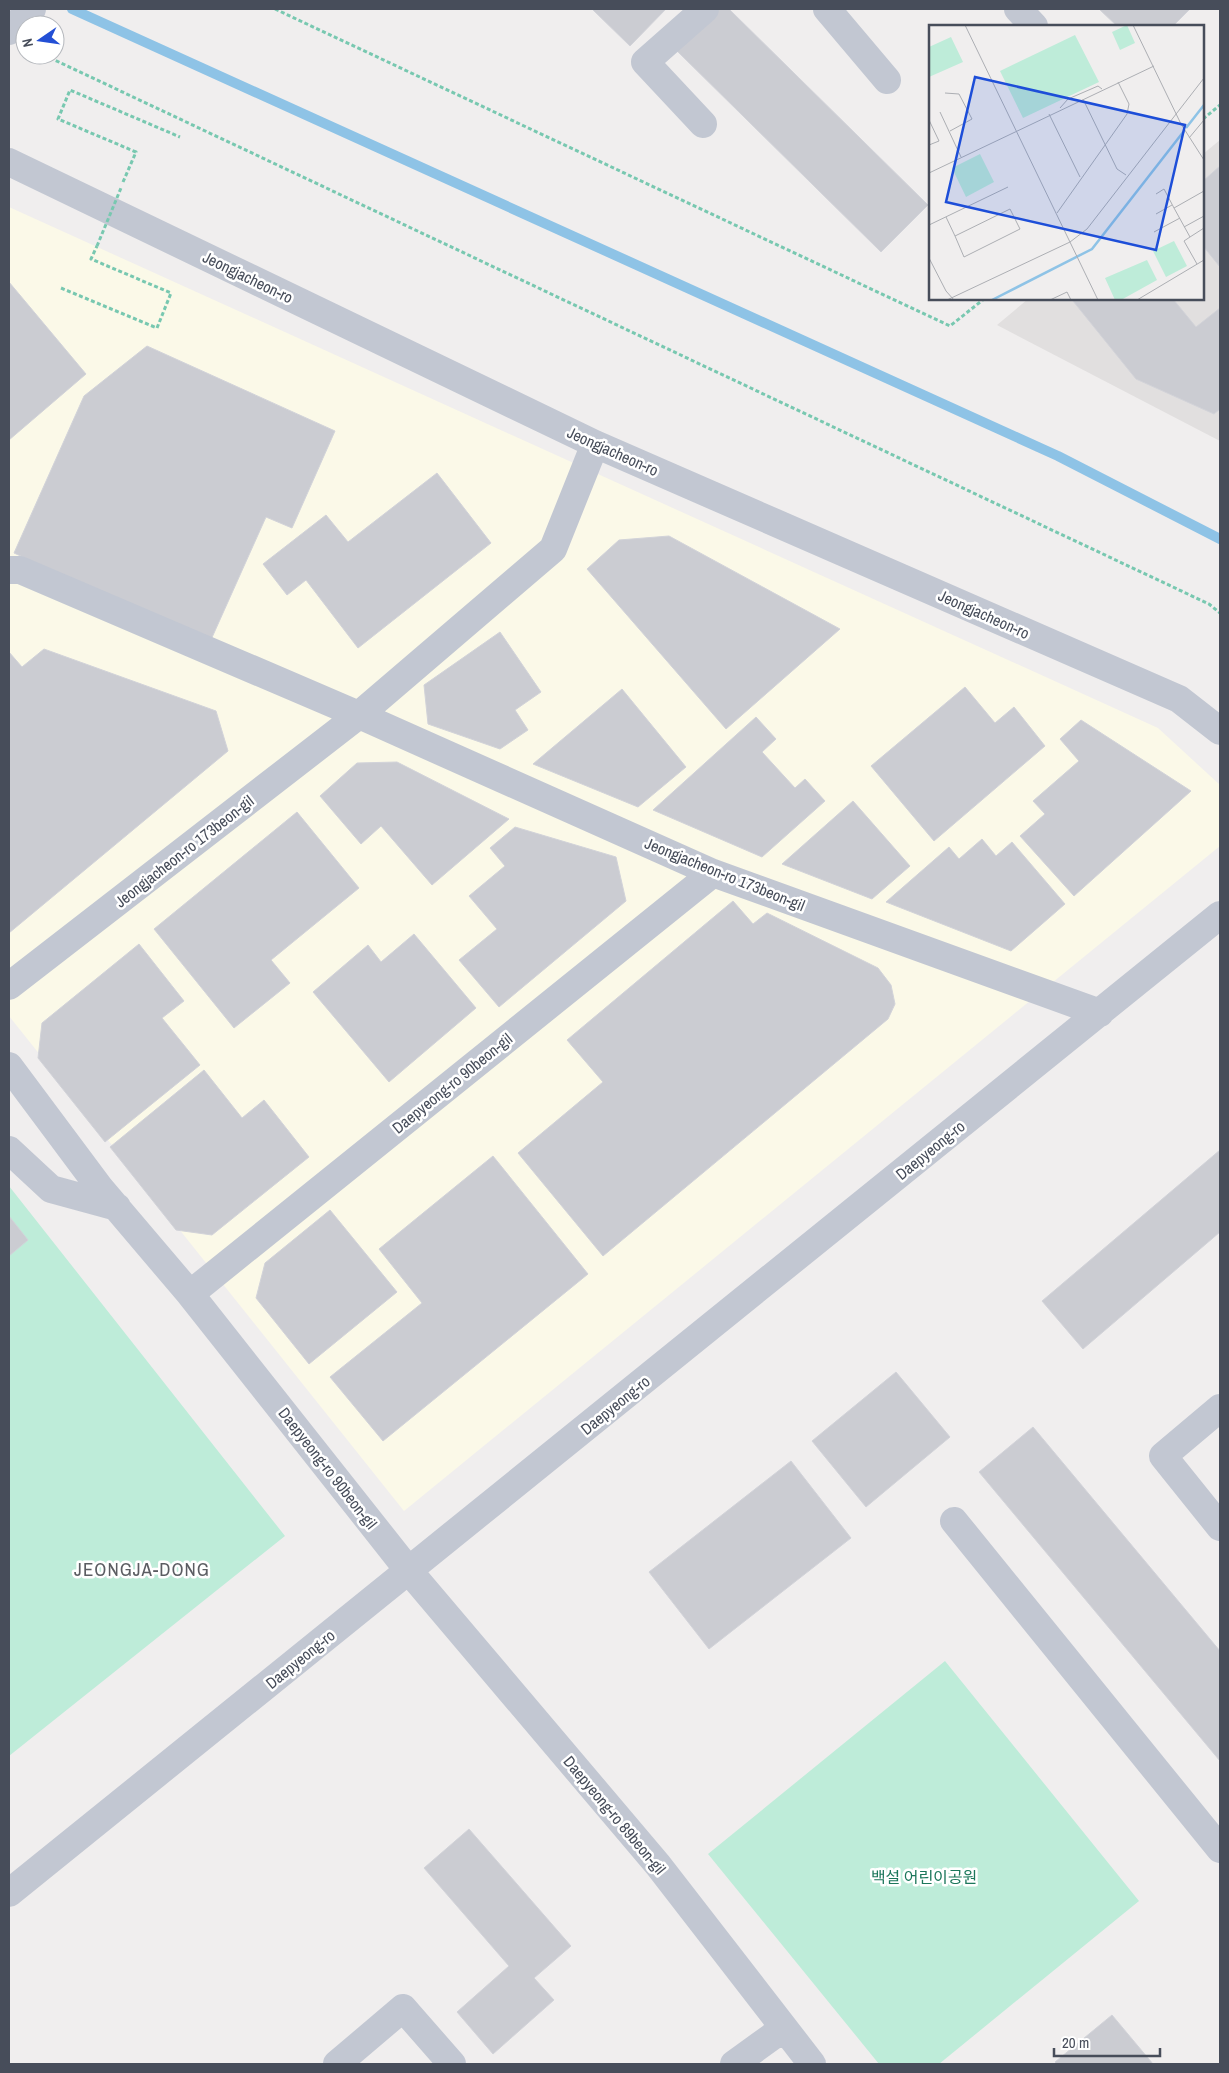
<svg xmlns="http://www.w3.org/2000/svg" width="1229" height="2073" viewBox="0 0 1229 2073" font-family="'Archivo Narrow','Noto Sans KR',sans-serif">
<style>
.commercial{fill:#fbf9e8}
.education{fill:#e1dfdf}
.green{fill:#beecd9}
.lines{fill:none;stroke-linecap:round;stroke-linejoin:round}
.stream{stroke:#8ec3e6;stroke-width:10}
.building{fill:#cbccd2;stroke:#d2d3d9}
.path{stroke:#78c8b0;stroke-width:3;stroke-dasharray:4 2.5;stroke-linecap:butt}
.minor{stroke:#c2c7d2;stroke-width:28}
.path-bridge{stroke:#78c8b0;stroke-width:3;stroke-dasharray:4 2.5;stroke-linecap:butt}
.labels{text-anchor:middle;stroke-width:5;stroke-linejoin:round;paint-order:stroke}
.street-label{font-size:16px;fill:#474d5a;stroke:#fff}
.park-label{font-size:16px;fill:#1c775b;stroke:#fff}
.quarter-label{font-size:19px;letter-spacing:1px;fill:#5b5d62;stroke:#fff}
.inset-river{fill:none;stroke:#8ec3e6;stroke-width:2.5}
.inset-road{fill:none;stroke:#acaeb3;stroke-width:1}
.view{fill:#1d4ed8;fill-opacity:0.15;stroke:#1d4ed8;stroke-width:2.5}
.inset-edge{fill:none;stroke:#474d5a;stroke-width:2.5}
</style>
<rect width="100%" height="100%" fill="#f0eeee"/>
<path class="commercial" d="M9 207 1158 728 1220 785V846L404 1511 9 1016Z"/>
<path class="education" d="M1220 140V441L997 325 1028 299H1203V154Z"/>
<path class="green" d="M9 1186 285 1536 9 1756Z
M945 1661 1139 1901 939 2064H879L708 1854Z"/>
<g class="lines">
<path class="stream" d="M72 9 1058 456 1220 539"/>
</g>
<path class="building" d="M592 9H666L630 46Z
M715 9H729L928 205 881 252 675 49Z
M1099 9H1190L1173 26H1117Z
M1220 166V267L1203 246V181Z
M9 282 86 374 9 440Z
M1075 299H1173L1196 327 1220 308V409L1214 414 1136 379 1073 301Z
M147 346 335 431 292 528 266 517 210 642 14 553 84 396Z
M437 473 491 543 358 648 306 580 287 595 263 564 326 515 348 542Z
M669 536 840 629 726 729 587 569 619 540Z
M500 632 541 692 515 710 528 730 500 749 428 724 424 685Z
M44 649 216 711 228 751 9 933V652L22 667Z
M965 687 995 723 1014 707 1045 746 934 841 871 766Z
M622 689 686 767 638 807 533 764Z
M756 717 776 739 762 752 795 788 805 779 825 801 762 857 653 810Z
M1081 720 1191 791 1074 896 1020 836 1045 814 1033 801 1079 761 1060 739Z
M397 762 509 819 432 885 381 826 361 844 320 796 357 763Z
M853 801 910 866 872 899 782 864Z
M297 812 359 888 271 960 290 983 234 1028 154 929Z
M515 827 616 857 626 901 499 1007 459 960 497 929 469 896 505 866 490 848Z
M982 839 996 856 1012 842 1065 904 1011 951 886 902 949 847 959 859Z
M733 901 753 924 767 913 878 968 891 985 895 1004 888 1019 603 1256 518 1153 603 1082 567 1040Z
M414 934 476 1008 389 1082 313 992 368 945 381 962Z
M139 944 184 1001 162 1018 200 1065 105 1142 38 1058 42 1023Z
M204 1070 242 1118 264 1100 309 1157 212 1235 176 1230 110 1147Z
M1220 1150V1232L1083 1349 1042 1301Z
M493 1156 588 1274 383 1441 330 1377 422 1303 379 1249Z
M330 1210 397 1292 309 1364 256 1298 265 1263Z
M9 1216 28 1240 9 1256Z
M896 1372 950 1437 866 1507 812 1441Z
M1033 1427 1220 1651V1761L979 1472Z
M791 1461 851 1538 709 1649 649 1572Z
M469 1829 571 1946 534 1978 554 2000 493 2054 457 2012 509 1966 424 1868Z
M1112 2015 1153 2064H1057L1055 2062Z"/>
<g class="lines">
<path class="path" d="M275 9 950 326 984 299
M44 55 1209 604 1220 613
M1203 119 1220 105
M123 182 136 152 58 119 70 90 180 137
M61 288 157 328 171 293 91 259 97 246"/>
<path class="minor" d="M827 9 887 80
M1018 9 1034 26
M9 31 32 9
M703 124 645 62 705 9
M9 162 595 444 1179 699 1220 731
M9 570H20L359 715 713 873 1100 1013
M9 986 359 715 553 549 595 444
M9 1066 100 1188 190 1294 409 1571 658 1865 812 2064
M9 1150 51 1189 117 1207
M190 1294 713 873
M1220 1408 1163 1456 1220 1527
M954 1521 1220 1849
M9 1893 1220 915
M337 2064 403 2008 452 2064
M734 2064 784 2028"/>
<path class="path-bridge" d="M97 246 121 188"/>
</g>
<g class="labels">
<g class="street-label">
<text transform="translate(248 277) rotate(26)" y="6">Jeongjacheon-ro</text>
<text transform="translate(613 451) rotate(24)" y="6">Jeongjacheon-ro</text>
<text transform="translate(984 614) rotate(24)" y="6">Jeongjacheon-ro</text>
<text transform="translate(184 851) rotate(-38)" y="6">Jeongjacheon-ro 173beon-gil</text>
<text transform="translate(725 874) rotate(22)" y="6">Jeongjacheon-ro 173beon-gil</text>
<text transform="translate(452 1083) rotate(-39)" y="6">Daepyeong-ro 90beon-gil</text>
<text transform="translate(930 1150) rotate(-39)" y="6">Daepyeong-ro</text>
<text transform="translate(615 1405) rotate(-39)" y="6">Daepyeong-ro</text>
<text transform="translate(328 1468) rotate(52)" y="6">Daepyeong-ro 90beon-gil</text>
<text transform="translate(300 1659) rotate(-39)" y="6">Daepyeong-ro</text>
<text transform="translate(615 1815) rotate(50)" y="6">Daepyeong-ro 89beon-gil</text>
</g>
<g class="park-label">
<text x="924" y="1883">백설 어린이공원</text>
</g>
<g class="quarter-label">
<text x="142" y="1576">JEONGJA-DONG</text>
</g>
</g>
<g transform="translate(929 25)">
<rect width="275" height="275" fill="#f0eeee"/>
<path d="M198 0 206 18 191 25 183 7ZM146 10 170 57 94 93 71 46ZM22 12 34 37 0 52V22ZM51 129 65 157 37 172 23 143ZM245 216 258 241 237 252 224 226ZM218 235 228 255 192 275H186L176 253Z" fill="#beecd9"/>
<path class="inset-river" d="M257 103 275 80M63 275 163 224 255 106"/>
<path class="inset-road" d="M36 0 169 275M204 0 252 99 275 135M16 68 30 69 43 94 21 106M154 74 188 144 197 150M131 83 139 74 169 61 173 64M11 87 32 132M120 89 151 152M0 95 10 116 0 120M260 113 275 95M0 148 225 41M227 169 235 164 245 183 275 166M245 183 261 212 275 203M128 188 198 89 200 79 189 57M227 189 243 180M17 192 26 211 35 232 91 204 81 184 26 211M0 200 79 162M255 202 275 191M225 207 251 193M261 212 255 216 268 239M0 233 17 266 25 275M18 275 141 217 158 204 275 53M121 275 138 267 142 275M208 275 275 235"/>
<path class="view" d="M46 52 256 100 227 225 17 177Z"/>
<rect width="275" height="275" class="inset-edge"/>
</g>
<rect width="1229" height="2073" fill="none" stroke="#474d5a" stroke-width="20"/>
<g transform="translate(40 40) rotate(257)"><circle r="24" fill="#ffffff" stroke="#b5b8bd"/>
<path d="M0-4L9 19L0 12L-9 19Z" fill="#234fd5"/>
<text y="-8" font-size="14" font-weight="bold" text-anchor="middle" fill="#474d5a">N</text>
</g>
<path d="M1054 2048v8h106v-8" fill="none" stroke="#474d5a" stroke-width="2.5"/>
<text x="1062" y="2048" font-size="15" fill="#474d5a" stroke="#ffffff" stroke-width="4" paint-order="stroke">20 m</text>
</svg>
